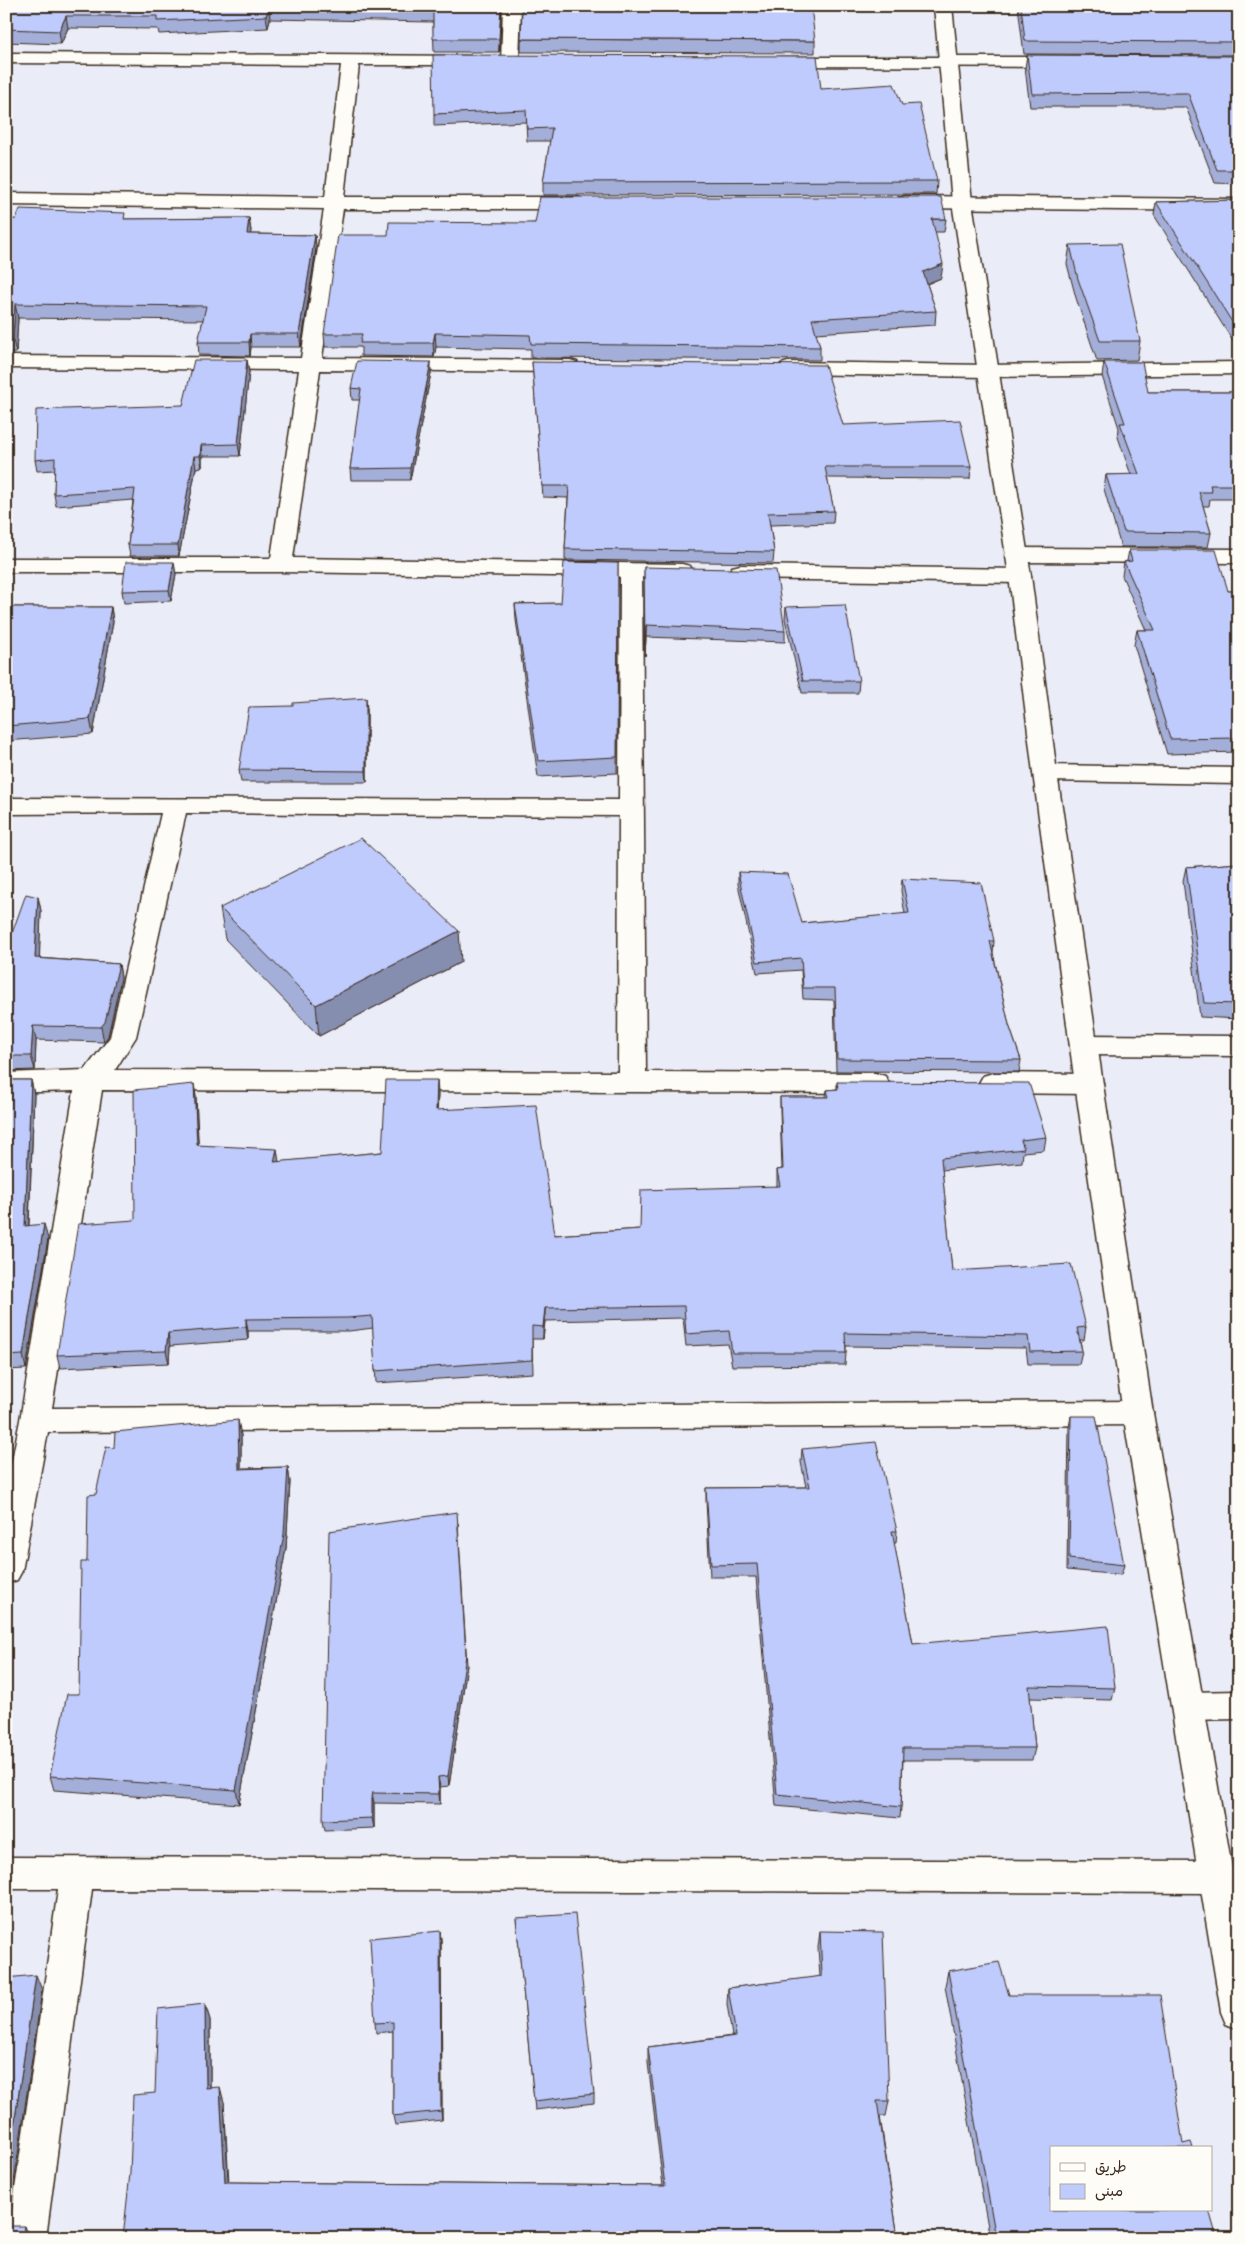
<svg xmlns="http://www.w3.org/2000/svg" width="1245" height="2244" viewBox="0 0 1245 2244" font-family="'Gochi Hand','Playpen Sans Arabic',sans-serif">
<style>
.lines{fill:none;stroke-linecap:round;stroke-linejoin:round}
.minor-casing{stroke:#3b2a1e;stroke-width:3}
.tertiary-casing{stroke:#3b2a1e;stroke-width:3}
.minor{fill:#fdfcf7;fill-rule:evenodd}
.tertiary{fill:#fdfcf7;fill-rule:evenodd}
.wall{fill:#a4afd9;stroke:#3b2a1e}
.shaded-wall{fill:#868eb0;stroke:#3b2a1e}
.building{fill:#bfcbfc;stroke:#3b2a1e}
</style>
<rect width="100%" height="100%" fill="#eaedf8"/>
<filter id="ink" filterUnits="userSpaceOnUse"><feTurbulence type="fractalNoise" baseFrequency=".02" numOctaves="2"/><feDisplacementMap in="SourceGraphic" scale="10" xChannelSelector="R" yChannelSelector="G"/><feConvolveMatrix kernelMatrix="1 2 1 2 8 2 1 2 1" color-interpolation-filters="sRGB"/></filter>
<g filter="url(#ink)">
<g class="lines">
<defs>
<path id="minor" d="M503 6H521L519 61 516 65 510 66 504 65 501 61Z
M6 53 476 56 479 60 476 64 470 65H359L344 197H577L584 199 587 203 584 207 577 209H343L322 358 570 360 577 362 580 366 577 370 570 372 320 370 293 558 682 564 690 566 693 571 690 576 682 578 642 577 646 1072 875 1073 885 1076 889 1083 885 1090 875 1093 102 1090 52 1408 1138 1401 1149 1404 1153 1413 1149 1422 1138 1425 48 1432 22 1571 17 1580 6 1584V1490L20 1420 74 1091 6 1093V1073L85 1070 110 1037 161 813 6 814V798L619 800 620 577 281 572H6V558H271L299 370 6 368V356L301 358 324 209 6 205V193L325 197 341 65 6 63ZM186 813 619 816 618 1072 115 1070 136 1037Z
M780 57H1062L1068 58 1071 62 1068 66 1062 67 774 66 771 62 774 58Z
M905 196 1239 199V211L905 208 898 206 895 202 898 198Z
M788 362 987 365 1239 362V374L987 377 788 374 781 372 778 368 781 364Z
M1016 548 1239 549V563L1016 562 1008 560 1005 555 1008 550Z
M740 565 1020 569 1028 571 1031 576 1028 581 1020 583 740 579 732 577 729 572 732 567Z
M1045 765 1239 768V784L1045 781 1036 779 1033 773 1036 767Z
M1083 1035 1239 1036V1056L1083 1055 1074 1052 1070 1045 1074 1038Z
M993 1073 1089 1074 1099 1077 1103 1084 1099 1091 1089 1094 993 1093 983 1090 979 1083 983 1076Z
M1239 1691V1719L1187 1720 1175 1716 1171 1706 1175 1696 1187 1692Z
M6 1857 1215 1861 1227 1866 1232 1877 1227 1888 1215 1893 92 1889 46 2238H8L58 1889H6Z"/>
<path id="tertiary" d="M934 6H952L972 202 1031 576 1057 773 1103 1084 1153 1413 1239 1908V2029L1226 2024 1221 2012 1123 1413 1075 1084 1033 773 1009 576 952 202Z"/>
</defs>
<use href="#minor" class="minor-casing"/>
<use href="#tertiary" class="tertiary-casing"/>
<use href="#minor" class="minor"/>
<use href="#tertiary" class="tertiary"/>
</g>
<path class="wall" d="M6 6H502L499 52H434L433 22 270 19 268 28 159 34 158 29 68 28 61 44 6 42Z
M1018 6H1239V55L1024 54Z
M521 39 815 41V53L521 52Z
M1027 55 1239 56V184L1215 183 1186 107H1030L1025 68Z
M821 89 902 105 937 181 936 194 543 195V182L550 141H527L526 122 434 126V114Z
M1239 200V351L1154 215 1156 202Z
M249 218 251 231 250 234 315 235 316 248 301 347H251L250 356 199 355 198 342 203 320 18 318 16 353H6V220Z
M946 219 944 232H935L941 278 927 284 936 311 935 325 816 333 820 347V360L531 358V349L436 347 434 357 361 356V347H325L324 334 388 235 535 223Z
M1070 245 1140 341 1137 360 1097 361 1076 298 1067 264Z
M247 360 249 372 240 456H202V467L196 468 179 556H130L128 545 133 500 56 506 54 494 55 470 37 471 35 460 183 405Z
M532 362 843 425 971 467 970 479 827 478 834 511 833 523 770 525 774 552 773 563 565 560V549L568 498 543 497Z
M1104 362 1148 392H1239V499H1210L1209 506H1203L1211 533 1208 547H1121L1104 489 1106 475H1131L1118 437 1119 428 1102 376Z
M431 373 410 480H351L350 469 360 400H352L351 388Z
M1129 550 1228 591H1239V752L1167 754 1134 645 1137 630H1146L1122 576 1124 562 1127 561Z
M618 563 617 773 538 777 516 620 515 604 561 603Z
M644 567 785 631V642L646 637 645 656Z
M176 574 171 601 124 603 122 591Z
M6 607H111L113 622 93 734 6 741Z
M786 607 859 681 858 693H802L785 619Z
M367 709V782H241L239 770Z
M1239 863V1019L1200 1017 1183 881 1186 867Z
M738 872 802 923 905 914 901 891 902 879 994 941 993 953 1009 1025 1021 1060 1019 1072 836 1071 834 1000 803 999 801 970 757 973 738 884Z
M38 897 41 911 39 958 119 964 121 978 108 1036 104 1042 36 1040 35 1070 6 1071V950Z
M220 908 461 962 319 1036 225 939Z
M6 1080H31L34 1094 29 1226 48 1239 26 1369 6 1370Z
M837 1082 1046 1137 1044 1150 1023 1152 1022 1162 942 1170 952 1271 1086 1327 1084 1340H1080L1082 1351 1079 1364H1028L1026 1348 846 1346V1353L845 1365 732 1366 728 1344 686 1346 683 1318 545 1321 543 1339H532L533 1373 376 1383 373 1328 349 1331H248V1340L170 1346 169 1363 60 1368 57 1355 135 1220 194 1084 196 1097 198 1145 279 1162 382 1152 438 1093 437 1110 555 1235 640 1229 777 1186V1170L782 1169 780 1110V1097H826L827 1090 837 1089Z
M1071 1416 1124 1565 1121 1575 1067 1570 1069 1427Z
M241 1435V1468L288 1467 290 1482 286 1548 239 1804 54 1790 50 1776 79 1694 87 1562 96 1494Z
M802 1449 897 1531 896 1543H894L913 1644 1115 1688 1112 1700 1030 1698 1035 1748 1032 1760H903L901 1807 900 1818 776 1806 756 1577H710L706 1500V1488L806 1487 801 1462Z
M467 1665 449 1786 440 1787V1804L374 1803V1828L325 1830 323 1820Z
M516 1918 594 2094V2103L535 2110Z
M440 1931 441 1940 442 2120 395 2125 393 2116V2031L376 2033 375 2023Z
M820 1931 889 2101 886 2116H880L898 2238H123L155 2093 205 2004 210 2020V2088L224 2102 229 2182 663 2186 648 2063V2047L732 2036 727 2004 728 1988 820 1977 818 1948Z
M948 1971 1009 1995 1183 2144 1217 2238H990L945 1986Z"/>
<path class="shaded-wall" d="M501 6H502L499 52V39Z
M269 7 270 19 268 28 266 16Z
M66 16 68 28 61 44 59 31Z
M249 218 251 231 248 247 247 234Z
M315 235 316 248 301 347 299 334Z
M943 264 941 278 921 286 923 272Z
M15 304 18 318 16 353 13 340Z
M435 333 436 347 434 357 433 343Z
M250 334 251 347 250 356 249 342Z
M247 360 249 372 240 456 238 444Z
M431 362V373L410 480V468Z
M201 445 202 456V467L200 456Z
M194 456 196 468 179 556 178 545Z
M174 562 176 574 171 601 169 590Z
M111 607 113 622 93 734 90 719Z
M646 625V637L645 656V645Z
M366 698 367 709V782L366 771Z
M38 897 41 911 39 972 35 958Z
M459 931 461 962 319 1036 316 1005Z
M119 964 121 978 108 1036 104 1042 101 1027Z
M33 1026 36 1040 35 1070 31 1056Z
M31 1080 34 1094 28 1240 25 1226Z
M437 1080 438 1093 437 1123 436 1110Z
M194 1084 196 1097 199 1157 197 1145Z
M277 1149 279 1162H274Z
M44 1224 48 1239 26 1369 23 1355Z
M545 1308V1321L543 1339V1327Z
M246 1319 248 1331V1340L246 1327Z
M168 1333 170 1346 169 1363 166 1351Z
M238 1420 241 1435V1483L239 1469Z
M288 1467 290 1482 286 1548 239 1804 236 1790Z
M458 1523 467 1665 449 1786 448 1776Z
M438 1777 440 1787V1804L439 1794Z
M372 1793 374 1803V1828L372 1818Z
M440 1931 441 1940 442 2120 441 2111Z
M36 1975 42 1990 6 2237V2180Z
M205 2004 210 2020V2104L206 2088Z
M220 2087 224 2102 229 2197 225 2182Z
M25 2226 30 2238H23Z"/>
<path class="building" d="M6 6H501L499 39H433V9L269 7 266 16 157 21V16H66L59 31 6 29Z
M522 6H811L815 41 521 39Z
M1021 6H1239V42L1025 41Z
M433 55 817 56 821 89 894 84 902 105 919 104 937 181 543 182 552 128 527 129 526 110 434 114Z
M1027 55 1239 56V170H1217L1188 93 1032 94Z
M540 197H941L946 219H932L943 264 923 272 936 311 812 319 820 347 531 344 530 335 435 333 433 343H360L362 334H324L338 235H388L389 222 535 223Z
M1239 200V333L1156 202Z
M20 209 125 213 124 219 249 218 247 234 315 235 299 334H250L249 342H198L206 306 15 304 13 340H6V220L16 219Z
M1120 244 1140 341H1100L1078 279 1070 245Z
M194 360H247L238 444 201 445 200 456H194L178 545H128L135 489 54 494 55 458 35 460 36 410 183 405Z
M357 361 431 362 410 468 350 469 361 389 351 388Z
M532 362 825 365 843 425 960 420 971 467H825L834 511 768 513 774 552 565 549 569 486H542Z
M1104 362H1142L1148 392H1239V485H1210L1212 492H1199L1211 533 1124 532 1106 475 1139 474 1120 423H1125Z
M1129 550H1216L1228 591H1239V738L1170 739 1137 630H1155L1124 562 1132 561Z
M126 562H174L169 590 122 591Z
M564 562 618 563 617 757 538 761 515 604 561 603Z
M644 567 776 570 785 631 646 625 645 645Z
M845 605 859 681H803L786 607Z
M6 607H111L90 719 6 726Z
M366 698V771L239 770 249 707 293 706V703Z
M361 838 459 931 316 1005 220 908Z
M1239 863V1004L1204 1003 1186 867Z
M738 872 788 874 802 923 909 913 902 879 981 883 994 941H990L1009 1025 1021 1060 837 1059 835 988H803L801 958 757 962Z
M26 894 38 897 35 958 119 964 105 1022 101 1027 33 1026 31 1056H6V950Z
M6 1080H31L25 1226 44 1224 23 1355 6 1356Z
M386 1080H437L436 1110 536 1105 555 1235 640 1229 641 1190 780 1186 777 1170 783 1169 780 1097H829L827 1090 838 1089 837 1082 1029 1083 1046 1137 1021 1140 1024 1149 941 1158 952 1271 1071 1264 1086 1327 1077 1328 1082 1351 1030 1352 1028 1336 845 1333 846 1353H732L729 1331 686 1334 684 1306 545 1308 543 1327 532 1326V1360L375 1371 372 1316 348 1318 246 1319V1327L168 1333 166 1351 57 1355 78 1224 135 1220 134 1090 194 1084 197 1145 277 1149 274 1162 382 1152Z
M1071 1416H1096L1124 1565 1069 1559Z
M238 1420 239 1469 288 1467 284 1534 236 1790 50 1776 67 1694H79L81 1562H87L88 1495 96 1494 106 1447 114 1448 115 1432Z
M876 1442 897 1531H892L913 1644 1108 1626 1115 1688 1029 1686 1035 1748H903L901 1807 777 1794 757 1564 711 1565 706 1488 810 1487 802 1449Z
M457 1512 466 1655 448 1776 438 1777 439 1794 372 1793V1818L323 1820 329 1531Z
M575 1914 594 2094 534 2101 516 1918Z
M440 1931 441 2111 393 2116V2022L375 2023 370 1938Z
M820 1931 883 1932 889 2101H877L898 2238H123L130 2173 133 2095 155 2093 158 2009 205 2004 206 2088 220 2087 225 2182 665 2186 648 2047 736 2036 728 1988 822 1976Z
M999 1962 1009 1995H1160L1183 2144 1191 2142 1193 2148H1051V2210H1209L1217 2238H996L948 1971Z
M36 1975 6 2180V1978Z
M6 2226H25L23 2238H6Z"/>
</g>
<rect width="1245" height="2244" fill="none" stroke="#fdfcf7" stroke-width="25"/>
<rect x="12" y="12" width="1220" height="2219" fill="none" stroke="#3b2a1e" stroke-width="2" filter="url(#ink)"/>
<rect x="1050" y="2146" width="162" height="65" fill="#fdfcf7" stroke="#afa8a0"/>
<rect x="1060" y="2163" width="25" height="8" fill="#fdfcf7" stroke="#afa8a0"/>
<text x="1095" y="2172" font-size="15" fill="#3b2a1e">طريق</text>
<rect x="1060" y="2184" width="25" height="15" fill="#bfcbfc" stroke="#afa8a0"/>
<text x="1095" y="2196" font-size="15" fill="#3b2a1e">مبنى</text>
</svg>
